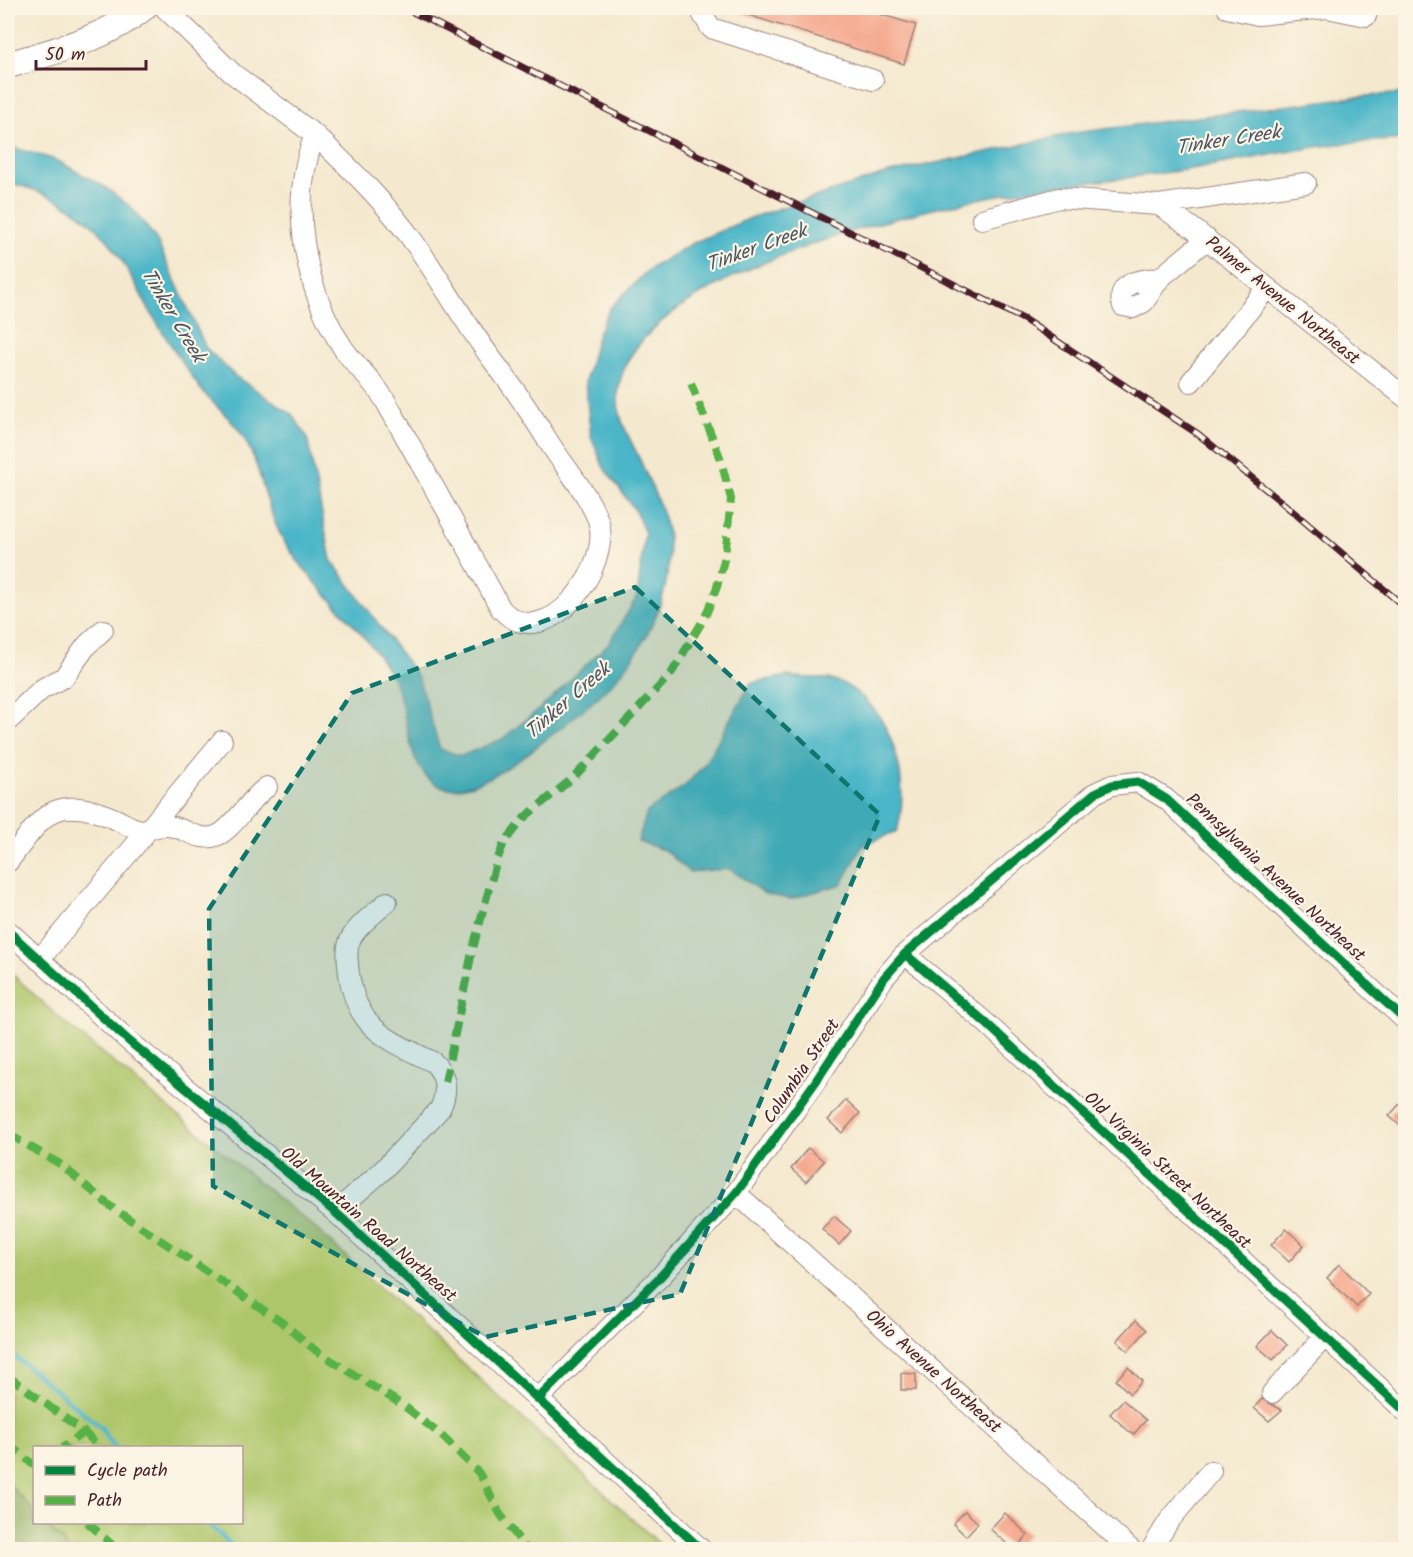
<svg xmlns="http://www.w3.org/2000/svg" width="1413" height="1557" viewBox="0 0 1413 1557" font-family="Kalam,sans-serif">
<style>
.green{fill:#aec66b;stroke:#7c724b;stroke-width:1.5;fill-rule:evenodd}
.forest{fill:#8aab5f;stroke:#6a6545;stroke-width:1.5}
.water{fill:#4bb6c8;stroke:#4a6a7a;stroke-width:1.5}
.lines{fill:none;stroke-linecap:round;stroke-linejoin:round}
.stream{stroke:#4bb6c8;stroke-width:4.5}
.building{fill:#f4a185}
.minor-casing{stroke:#9f847d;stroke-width:22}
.major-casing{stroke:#9f847d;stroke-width:28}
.minor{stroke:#fff;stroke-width:20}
.major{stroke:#fff;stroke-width:26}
.rail-casing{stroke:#4a1f2b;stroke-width:7}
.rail{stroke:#fcf5e5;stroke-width:4.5;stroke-dasharray:14;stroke-linecap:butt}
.quiet{stroke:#57b146;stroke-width:8;stroke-dasharray:15 8;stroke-linecap:butt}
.cycleway-casing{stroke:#fcf5e5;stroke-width:13}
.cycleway{stroke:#00873e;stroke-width:9}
.marked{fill:#0f766e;fill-opacity:0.2;stroke:#0f766e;stroke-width:4.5;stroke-dasharray:12 8;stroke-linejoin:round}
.labels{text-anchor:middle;stroke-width:4.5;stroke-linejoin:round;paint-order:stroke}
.street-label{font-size:18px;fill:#4a1f2b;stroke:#fcf5e5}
.water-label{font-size:20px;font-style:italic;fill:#4a5462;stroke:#fcf5e5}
</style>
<rect width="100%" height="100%" fill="#fcf5e5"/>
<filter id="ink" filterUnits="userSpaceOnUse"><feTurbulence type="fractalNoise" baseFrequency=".0167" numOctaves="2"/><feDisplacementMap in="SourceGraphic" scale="12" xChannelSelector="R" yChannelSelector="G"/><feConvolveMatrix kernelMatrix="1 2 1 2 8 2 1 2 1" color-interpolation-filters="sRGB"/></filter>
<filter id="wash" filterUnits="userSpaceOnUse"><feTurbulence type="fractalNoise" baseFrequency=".008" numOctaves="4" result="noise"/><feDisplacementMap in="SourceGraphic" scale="24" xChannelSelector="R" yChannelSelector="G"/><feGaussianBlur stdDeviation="1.35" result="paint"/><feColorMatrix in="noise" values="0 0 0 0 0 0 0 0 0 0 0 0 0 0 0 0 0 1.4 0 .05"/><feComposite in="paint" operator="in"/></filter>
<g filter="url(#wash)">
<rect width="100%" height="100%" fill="#f4e9cf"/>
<path class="green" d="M8 970 58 1017 317 1230 665 1549H8ZM34 1448H242V1522H34Z"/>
<path class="forest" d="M8 1483 34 1511V1522L45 1523 63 1541 67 1549H8Z"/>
<path class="water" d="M1406 93 1405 139C1380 141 1355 142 1330 145 1277 152 1224 165 1170 172 1117 180 1063 184 1009 193 913 210 638 275 619 386 613 418 632 439 643 467 652 488 666 515 668 538 675 607 632 673 579 713 549 736 480 801 440 786 404 771 410 712 394 681 369 632 318 593 287 546 265 512 264 471 243 436 232 418 213 405 200 388 181 362 163 334 147 306 137 287 127 267 115 250 91 215 48 190 8 183V146L56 160 105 187 133 209 156 239 206 348 235 376 292 414 307 437 331 560 418 677 440 749 461 756 502 739 543 706 610 642 637 597 645 533 635 510 604 468 591 437 585 382 598 333 610 308 649 269 693 243 753 217 885 174 1074 133 1354 97Z
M787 676C808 680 830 674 849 687 894 715 911 782 897 831L863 845 842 884 790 899 765 894 730 869 689 872 666 851 638 841 647 812 686 785 704 765 751 683Z"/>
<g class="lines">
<path class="stream" d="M8 1351 102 1428 108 1440 117 1448
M206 1522 237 1550"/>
</g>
<g id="blocks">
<path class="building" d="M732 8H859L916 25 904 64 732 10Z
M1406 1097V1131L1389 1116Z
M846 1100 860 1113 842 1133 828 1120Z
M808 1148 824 1161 806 1182 791 1169Z
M834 1216 851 1231 839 1245 822 1229Z
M1286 1229 1304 1245 1289 1262 1271 1245Z
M1339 1264 1369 1294 1357 1307 1327 1278Z
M1136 1320 1147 1330 1128 1351 1117 1341Z
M1272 1330 1287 1345 1273 1360 1257 1346Z
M1128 1367 1142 1381 1130 1394 1116 1380Z
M901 1373 916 1374V1390H901Z
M1262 1399 1282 1410 1269 1421 1254 1408Z
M1123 1400 1146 1420 1133 1435 1110 1414Z
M965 1511 978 1523 966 1536 953 1524Z
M1005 1513 1028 1535 1014 1550 990 1529Z"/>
</g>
</g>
<g filter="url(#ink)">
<use href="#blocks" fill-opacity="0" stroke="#9f847d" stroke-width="1.5"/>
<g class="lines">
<defs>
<path id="minor" d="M165 8 232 73 315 135
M703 8V15L711 28 873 80
M1227 8 1258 15 1326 8
M1327 8 1366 16
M315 135C351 169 387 204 416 245 443 283 465 324 494 362 514 388 532 415 550 444 566 469 587 492 598 520 614 564 546 659 501 609 463 539 425 471 386 402 375 382 356 367 343 348 304 288 288 202 315 135Z
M1159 205 1191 227 1406 398
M982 219 1059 198 1159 205 1306 183
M1160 278 1144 302 1133 308 1123 306C1114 281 1144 279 1160 278Z
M1160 278 1207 239
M1191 382 1267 288
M8 721 42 689 64 677 87 645 103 630
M8 862C42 818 51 792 113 818 125 823 134 831 148 830L222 741
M8 931 129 1041 335 1212 702 1550
M905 954 986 1023 1406 1412
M39 960 148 830C180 816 191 844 216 836 234 829 249 799 267 787
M736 1193 1131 1550
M335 1212 382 1171 440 1109C448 1092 447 1076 433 1062 387 1039 357 1030 349 974 348 962 345 949 351 938 359 924 375 913 387 902
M1272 1393 1324 1338
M539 1398 660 1277 736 1193 816 1081 884 978 905 954 1095 793 1112 785 1138 782 1166 799 1406 1021
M1151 1550 1169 1521 1211 1471"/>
<path id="major" d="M8 65C54 51 105 39 143 8"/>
</defs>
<use href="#minor" class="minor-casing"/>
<use href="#major" class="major-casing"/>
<use href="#minor" class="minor"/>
<use href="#major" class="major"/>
<defs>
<path id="rail" d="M405 8 1025 320 1198 434 1284 504 1406 608"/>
</defs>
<use href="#rail" class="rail-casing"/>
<use href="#rail" class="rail"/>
<path class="quiet" d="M445 1082 472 952 496 863 504 843 525 817 573 778 671 674 705 617 717 587 725 556 731 499 720 457 691 383
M8 1134 60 1164 110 1206 283 1323 315 1350 404 1406 441 1435 479 1473 500 1514 527 1550
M8 1376 84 1432 62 1448
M84 1432 100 1448
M8 1444 34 1465
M87 1522 118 1550
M570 1544 575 1548 584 1550"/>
<defs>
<path id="cycleway" d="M8 931 129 1041 335 1212 702 1550
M905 954 986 1023 1406 1412
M539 1398 660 1277 736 1193 816 1081 884 978 905 954 1095 793 1112 785 1138 782 1166 799 1406 1021"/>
</defs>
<use href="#cycleway" class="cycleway-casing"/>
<use href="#cycleway" class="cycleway"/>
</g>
</g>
<path class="marked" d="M635 587 880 815 680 1294 485 1337 213 1186 209 909 352 693Z"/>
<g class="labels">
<g class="street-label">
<text transform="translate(1283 300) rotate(39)" y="6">Palmer Avenue Northeast</text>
<text transform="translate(1276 877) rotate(43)" y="6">Pennsylvania Avenue Northeast</text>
<text transform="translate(801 1071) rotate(-56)" y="6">Columbia Street</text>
<text transform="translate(1168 1170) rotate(43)" y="6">Old Virginia Street Northeast</text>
<text transform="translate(369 1224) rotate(41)" y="6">Old Mountain Road Northeast</text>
<text transform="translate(934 1371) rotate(42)" y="6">Ohio Avenue Northeast</text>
</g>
<g class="water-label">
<text transform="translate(1228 139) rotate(-9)" y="7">Tinker Creek</text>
<text transform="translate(756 247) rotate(-20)" y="7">Tinker Creek</text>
<text transform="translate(174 315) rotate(59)" y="7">Tinker Creek</text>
<text transform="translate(567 700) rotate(-41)" y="7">Tinker Creek</text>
</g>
</g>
<rect width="1413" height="1557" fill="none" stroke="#fcf5e5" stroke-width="30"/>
<rect x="33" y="1446" width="210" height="78" fill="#fcf5e5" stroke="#b59f9b" stroke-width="1.5"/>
<rect x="45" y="1466" width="30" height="9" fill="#00873e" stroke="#b59f9b" stroke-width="1.5"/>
<text x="87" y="1476" font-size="18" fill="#4a1f2b">Cycle path</text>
<rect x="45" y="1496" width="30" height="9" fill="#57b146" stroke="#b59f9b" stroke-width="1.5"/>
<text x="87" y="1506" font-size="18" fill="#4a1f2b">Path</text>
<path d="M36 60v9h110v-9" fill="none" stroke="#4a1f2b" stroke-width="3"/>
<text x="45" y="60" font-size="18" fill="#4a1f2b" stroke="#fcf5e5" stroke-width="4.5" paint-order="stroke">50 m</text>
</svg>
